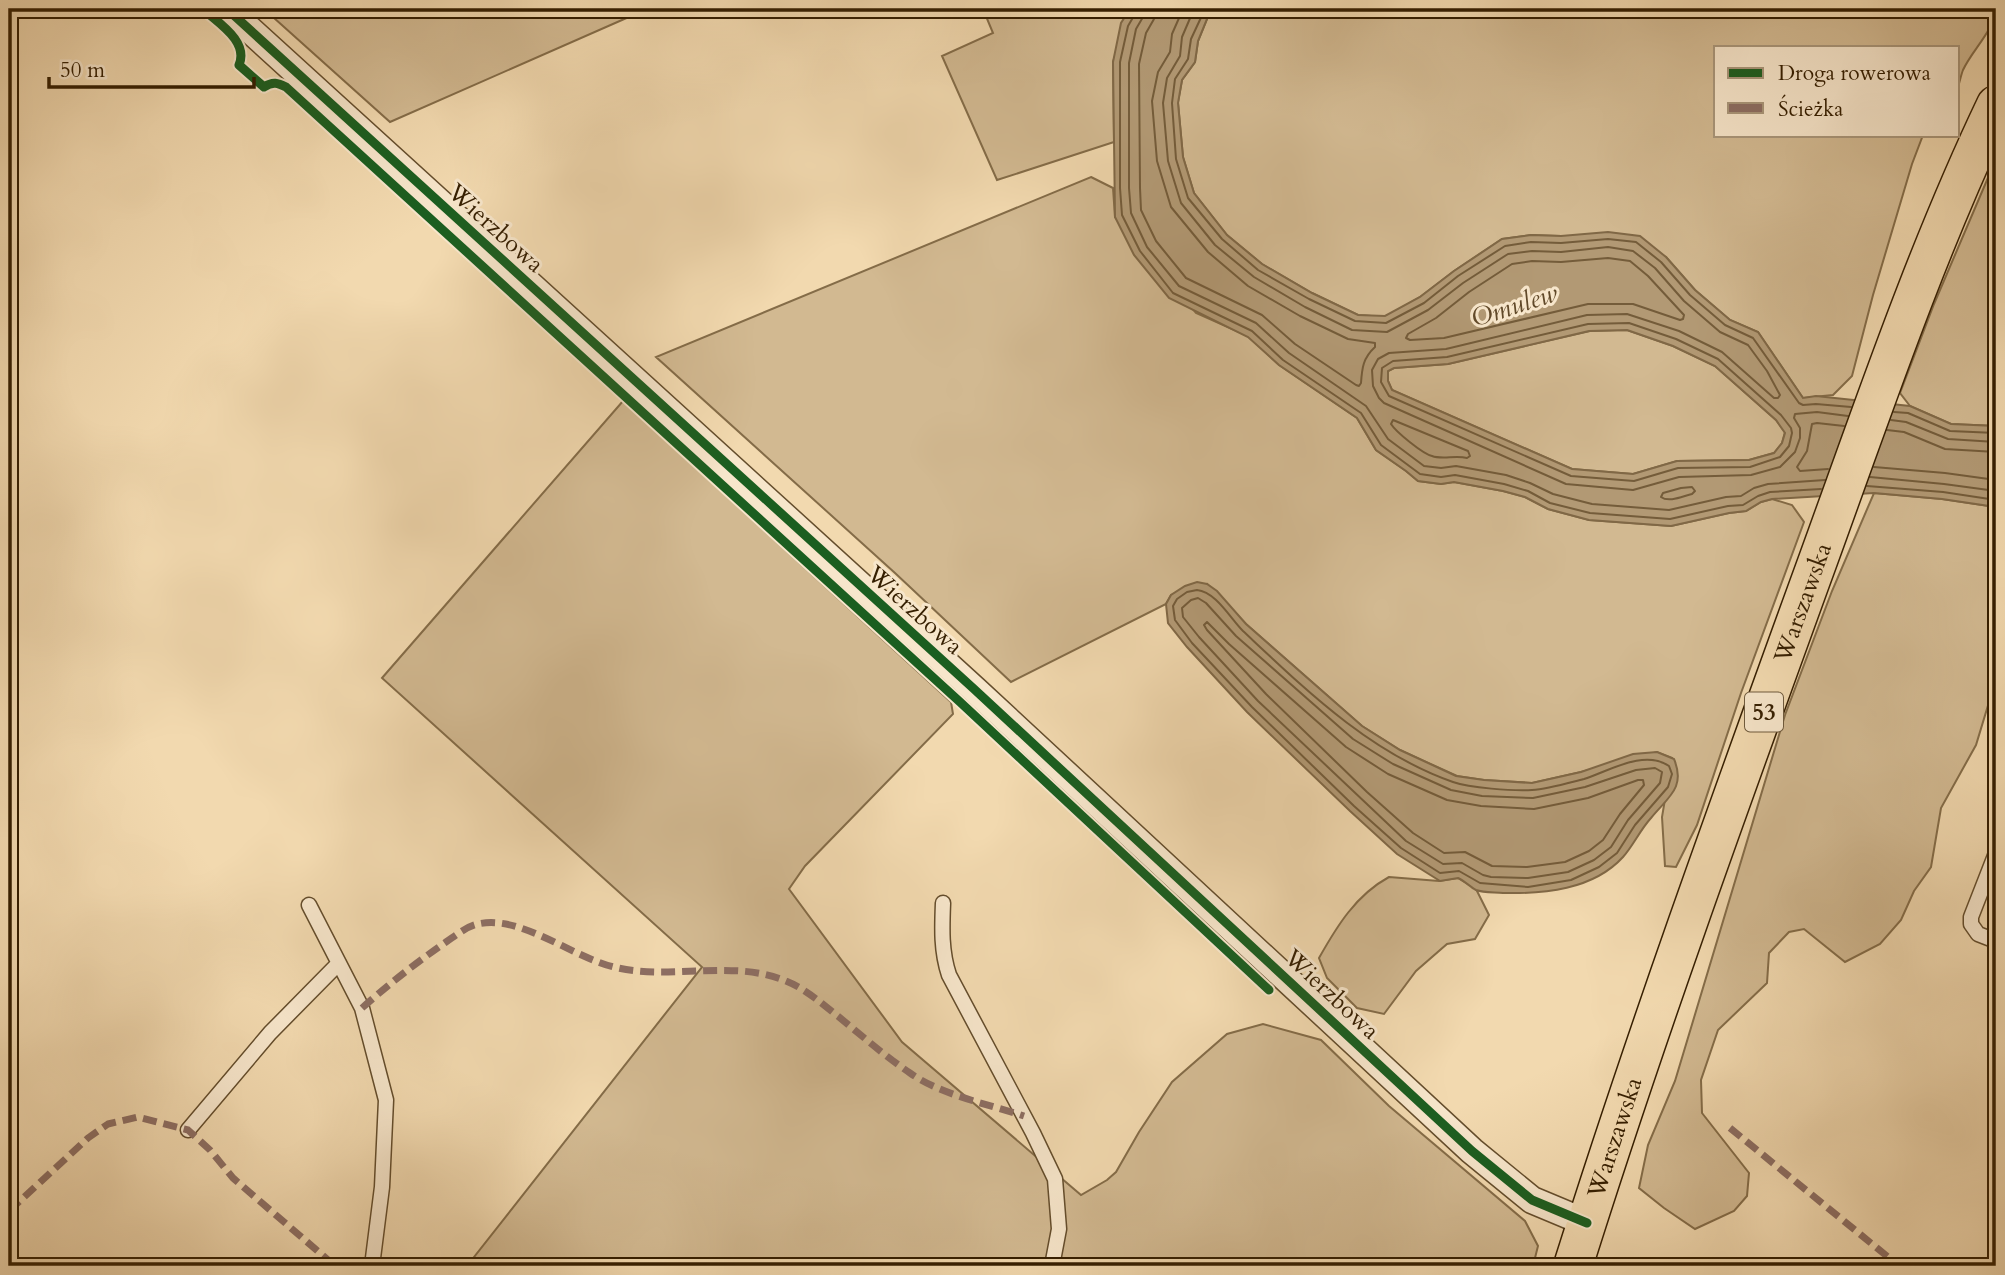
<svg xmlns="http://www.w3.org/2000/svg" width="2005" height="1275" viewBox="0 0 2005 1275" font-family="Cardo,serif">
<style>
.green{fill:#d2b991;stroke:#846c48;stroke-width:2}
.water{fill:#b29974;stroke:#806846;stroke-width:2;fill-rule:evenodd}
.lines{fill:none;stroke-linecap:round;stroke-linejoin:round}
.shore{stroke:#745c3a;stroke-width:2}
.lane-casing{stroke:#644d2c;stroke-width:17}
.street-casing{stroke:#644d2c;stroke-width:29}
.primary-casing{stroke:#351e00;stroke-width:41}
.lane{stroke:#f7e6cb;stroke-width:14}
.street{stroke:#f7e6cb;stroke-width:26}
.primary{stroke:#f2d9af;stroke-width:38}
.quiet{stroke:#8d6e63;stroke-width:7;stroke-dasharray:14 7;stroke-linecap:butt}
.cycleway-casing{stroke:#f7e6cb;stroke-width:13}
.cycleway{stroke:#1b5e20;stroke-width:9}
.labels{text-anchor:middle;stroke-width:6;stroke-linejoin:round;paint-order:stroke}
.shield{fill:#f7e6cb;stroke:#6f5a3d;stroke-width:2}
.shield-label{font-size:23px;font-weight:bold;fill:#351e00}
.street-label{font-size:24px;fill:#351e00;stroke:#f7e6cb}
.water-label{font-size:26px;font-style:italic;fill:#614929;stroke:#f7e6cb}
</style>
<rect width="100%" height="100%" fill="#f2d9af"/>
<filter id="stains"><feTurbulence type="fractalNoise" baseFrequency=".00286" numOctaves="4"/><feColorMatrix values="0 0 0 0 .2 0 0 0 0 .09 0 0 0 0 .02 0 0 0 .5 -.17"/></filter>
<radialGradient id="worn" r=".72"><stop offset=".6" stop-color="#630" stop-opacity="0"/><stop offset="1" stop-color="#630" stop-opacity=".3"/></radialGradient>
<path class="green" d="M264 9H647L390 122Z
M983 9H1130L1113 62 1114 142 997 180 942 56 993 33Z
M1216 9H1996C1993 32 1973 49 1963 70 1961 75 1960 81 1958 87V47H1716V135H1923L1912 164 1873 295 1852 376 1833 395 1803 398 1758 332 1730 320 1695 290 1666 257 1561 236 1531 235 1502 239 1454 271 1420 297 1385 317 1358 315 1312 293 1262 264 1227 235 1194 193 1183 157 1178 102 1182 80 1195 62 1198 41 1209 14Z
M1996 159V426L1951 424 1910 406 1900 393 1934 304Z
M1091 177 1113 188 1115 217 1196 313 1248 336 1279 365 1357 418 1376 450 1406 471 1418 481 1441 484 1454 482 1503 491 1525 497 1548 509 1589 520 1671 526 1729 513 1746 511 1761 502 1772 499 1792 505 1804 522 1741 693 1697 825 1676 867 1665 866 1662 817 1672 758 1657 752 1581 772 1532 783 1484 780 1457 776 1400 750 1362 726 1246 624 1207 584 1171 595 1166 604 1011 682 895 573 656 357Z
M1627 330 1673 346 1715 366 1776 420 1785 432 1782 443 1774 453 1749 460 1677 461 1633 474 1572 469 1392 390 1388 381V371L1394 368 1448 364 1590 331Z
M623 401 951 702 953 714 805 866 789 889 902 1042 1081 1195 1107 1180 1116 1172 1139 1132 1172 1082 1227 1034 1263 1024 1321 1040 1389 1106 1525 1221 1538 1246 1533 1266H467L702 967 382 678Z
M1874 493 1942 499 1996 507V685L1993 689 1976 745 1941 808 1931 867 1914 891 1901 920 1880 944 1845 962 1804 929 1789 932 1769 953 1767 983 1718 1030 1701 1080 1702 1113 1749 1173 1747 1196 1734 1211 1695 1229 1664 1208 1639 1188 1648 1145 1675 1081 1785 715 1832 591Z
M1389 877 1439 881 1458 878 1476 889 1489 915 1475 939 1447 944 1416 971 1384 1014 1357 1008 1327 978 1319 958C1337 926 1356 895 1389 877Z"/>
<path class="water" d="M1130 9H1216L1209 14 1198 41 1195 62 1182 80 1178 103 1183 157 1194 193 1227 235 1262 264 1312 293 1358 315 1385 316 1420 297 1454 271 1502 239 1531 235 1561 236 1608 232 1640 236 1666 257 1695 290 1730 320 1758 332 1803 398 1816 396 1910 406 1951 424 1996 426V507L1942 499 1874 493 1772 499 1761 502 1746 511 1729 513 1671 526 1589 520 1548 509 1525 497 1503 491 1454 482 1441 484 1418 481 1406 471 1376 450 1357 418 1279 365 1248 337 1169 298 1134 255 1115 217 1113 62 1121 23ZM1627 330 1673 346 1715 366 1776 420 1785 433 1782 443 1774 453 1749 460 1677 461 1633 474 1572 469 1392 390 1388 381V371L1394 368 1448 364 1589 331Z
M1197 582 1207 584 1217 591 1246 624 1362 726 1400 750 1456 776 1484 780 1532 783 1581 772 1633 754 1657 752 1674 759C1686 788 1668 797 1651 818 1640 830 1633 846 1623 857 1593 890 1543 894 1503 893 1495 892 1484 893 1476 890 1470 887 1465 881 1458 878L1440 881 1397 854 1350 811 1247 712 1187 647 1168 623 1166 604 1171 595 1185 586Z"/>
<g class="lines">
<path class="shore" d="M1136 9 1135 14 1128 26 1120 62V188L1122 215 1140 251 1173 293 1252 331 1283 360 1361 413 1381 445 1420 474 1441 477 1455 475 1504 484 1528 491 1550 503 1590 513 1670 519 1728 506 1743 505 1758 496 1770 492 1821 489
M1144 9 1143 17 1136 29 1129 63V188L1131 213 1147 247 1179 286 1256 323 1289 353 1366 406 1388 439 1424 466 1441 468 1456 466 1506 475 1530 483 1553 494 1592 504 1669 510 1726 497 1741 496 1754 488 1768 484 1825 480
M1155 9 1154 19 1146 33 1139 64 1140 188 1141 210 1156 241 1186 278 1262 315 1295 344 1356 385 1359 386 1361 383C1362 368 1363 358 1375 347V343L1348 339 1300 316 1248 286 1208 252 1171 207 1157 161 1152 101 1158 72 1170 52 1172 34 1183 9
M1194 9 1182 37 1180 56 1167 78 1163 103 1168 161 1181 203 1215 245 1254 277 1305 307 1352 330 1387 332 1428 310 1463 283 1508 254 1532 251 1561 252 1608 247 1633 251 1655 268 1684 301 1720 332 1748 345 1767 371 1780 395 1778 398H1774L1722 352 1679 331 1627 314 1587 315 1446 349 1389 353 1378 359 1372 370 1373 386 1379 398 1384 403 1566 484 1633 490 1679 477 1751 475 1780 467 1795 452 1800 438V428L1794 418 1795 414 1817 412 1848 416
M1205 9 1191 39 1188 59 1175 79 1172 103 1176 159 1188 198 1222 239 1258 270 1309 299 1355 321 1386 323 1424 303 1458 276 1505 246 1531 242 1561 243 1608 239 1636 242 1661 262 1690 295 1725 325 1753 338 1799 403 1803 405 1816 404 1851 407
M1608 258 1630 261 1648 276 1684 315 1683 319 1680 320 1633 304H1588L1444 338 1410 340 1406 338 1408 334 1436 318 1469 292 1512 264 1532 261 1561 262Z
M1629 323 1676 339 1718 359 1781 415 1791 428 1792 433 1789 446 1780 457 1750 467 1678 468 1634 481 1571 476 1389 396 1381 382 1382 368 1393 361 1447 357 1588 324Z
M1894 412 1908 413 1950 431 1996 433
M1393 420 1468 451 1470 456 1467 458C1455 455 1442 460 1432 456 1423 454 1396 432 1391 424Z
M1891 420 1906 422 1948 439 1996 442
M1887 430 1904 432 1945 449 1996 452
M1874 467 1945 473 1996 480
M1828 469 1800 471 1797 467 1807 451 1812 424 1817 423 1844 426
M1870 477 1944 484 1996 491
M1867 486 1943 492 1996 500
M1692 487 1695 491 1692 494C1683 496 1669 503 1661 497L1663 493 1681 488Z
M1197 590C1216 592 1230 618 1243 631 1306 690 1370 753 1453 782 1470 788 1512 791 1532 790 1548 789 1568 783 1584 779 1609 771 1644 749 1669 766L1672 774 1668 787 1635 825 1617 853 1599 867 1571 880 1528 887 1480 883 1459 871 1440 873 1401 848 1354 806 1252 707 1192 643 1175 620 1173 606 1177 599 1187 592Z
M1198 598 1206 603 1236 636 1353 739 1393 764 1451 790 1482 796 1533 798 1585 787 1636 770 1655 768 1662 772 1660 783 1628 820 1611 847 1594 860 1568 872 1528 878 1491 877 1483 875 1462 863 1443 864 1406 841 1258 701 1199 637 1183 617 1182 608 1191 600Z
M1207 622 1229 644 1346 747 1388 774 1447 800 1481 806 1534 809 1588 798 1638 780H1643L1644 785 1620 814 1603 840 1589 851 1565 862 1527 867 1492 866 1465 852 1444 853 1413 833 1367 792 1266 694 1207 630 1204 625Z"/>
<defs>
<path id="lane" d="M1996 853 1971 917V924L1978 934 1996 941
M943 903C942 928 941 951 949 975L1033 1133 1055 1179 1059 1229 1052 1266
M309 905 362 1008 386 1100 382 1187 372 1266
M188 1130 270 1033 339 963"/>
<path id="street" d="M227 9 974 689 1472 1151 1532 1200 1587 1223"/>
<g id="primary">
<path id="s1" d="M1573 1266C1645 1037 1727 811 1809 585 1868 424 1922 260 1996 105"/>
</g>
</defs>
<use href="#lane" class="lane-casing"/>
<use href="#street" class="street-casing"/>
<use href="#primary" class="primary-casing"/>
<use href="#lane" class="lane"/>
<use href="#street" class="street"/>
<use href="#primary" class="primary"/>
<path class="quiet" d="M362 1008C389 984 417 962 446 942 455 936 467 926 478 924 521 914 574 959 618 968 673 980 733 959 786 981 806 989 822 1004 839 1017 862 1036 885 1056 910 1073 941 1095 988 1104 1024 1116
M1730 1128 1899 1266
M9 1211 88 1138 108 1124 138 1117 188 1130 210 1150 233 1178 335 1266"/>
<defs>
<path id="cycleway" d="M203 9C218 23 249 41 239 65L264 87C273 81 278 83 286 87L960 702 1269 990
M227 9 974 689 1472 1151 1532 1200 1587 1223"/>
</defs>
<use href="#cycleway" class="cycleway-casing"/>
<use href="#cycleway" class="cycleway"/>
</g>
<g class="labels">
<rect class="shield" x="1745" y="692.5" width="38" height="39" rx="5"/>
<g class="shield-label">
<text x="1764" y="720">53</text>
</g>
<g class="street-label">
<text transform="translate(496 228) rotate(42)" y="8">Wierzbowa</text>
<text dy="8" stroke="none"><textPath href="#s1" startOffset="702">Warszawska</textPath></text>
<text transform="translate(915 610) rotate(42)" y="8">Wierzbowa</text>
<text transform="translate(1332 994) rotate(43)" y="8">Wierzbowa</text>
<text dy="8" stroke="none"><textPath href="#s1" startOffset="135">Warszawska</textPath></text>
</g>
<g class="water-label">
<text transform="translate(1514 305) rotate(-18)" y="9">Omulew</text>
</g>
</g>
<rect width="2005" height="1275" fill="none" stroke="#f2d9af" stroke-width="35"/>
<rect x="10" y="10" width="1984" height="1254" fill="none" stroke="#351e00" stroke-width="3.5"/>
<rect x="18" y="18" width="1970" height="1240" fill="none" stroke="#351e00" stroke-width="2"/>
<rect x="1714" y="46" width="245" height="91" fill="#f7e6cb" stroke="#a9967a" stroke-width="2"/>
<rect x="1728" y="68" width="35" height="10" fill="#1b5e20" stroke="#a9967a" stroke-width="2"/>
<text x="1778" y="80" font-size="21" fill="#351e00">Droga rowerowa</text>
<rect x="1728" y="103" width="35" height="10" fill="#8d6e63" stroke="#a9967a" stroke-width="2"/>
<text x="1778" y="116" font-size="21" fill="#351e00">Ścieżka</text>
<path d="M49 77v10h205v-10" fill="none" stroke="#351e00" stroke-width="3.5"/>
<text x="60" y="77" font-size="21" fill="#351e00" stroke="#f7e6cb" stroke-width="5" paint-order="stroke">50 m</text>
<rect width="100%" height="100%" filter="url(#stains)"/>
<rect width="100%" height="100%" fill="url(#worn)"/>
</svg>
